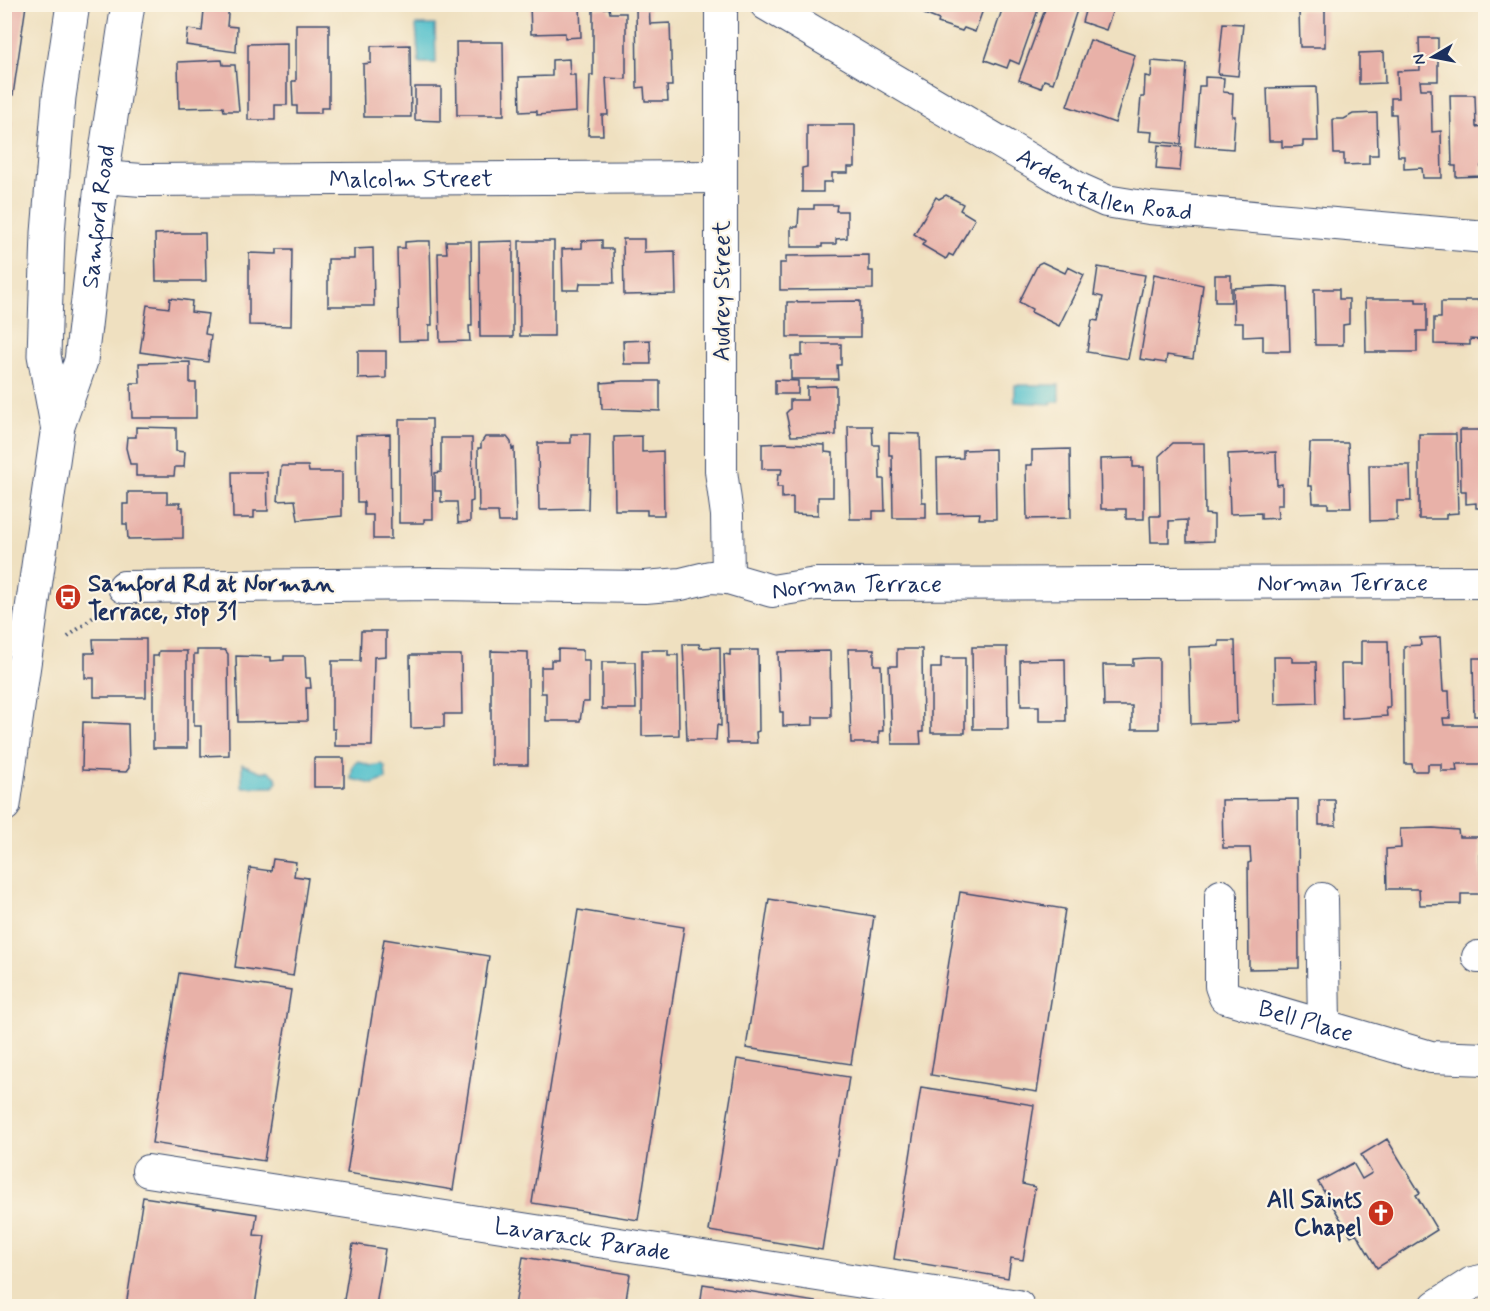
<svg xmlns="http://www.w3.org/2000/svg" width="1490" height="1311" viewBox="0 0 1490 1311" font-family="Mynerve,sans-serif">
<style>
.water{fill:#54c1cc;stroke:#387895;stroke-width:1.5}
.building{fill:#e8b1a8}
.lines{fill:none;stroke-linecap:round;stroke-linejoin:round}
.minor-casing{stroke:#3b4a6d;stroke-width:34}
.major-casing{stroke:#3b4a6d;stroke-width:35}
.path{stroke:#3b4a6d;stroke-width:4;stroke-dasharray:1.5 4.5;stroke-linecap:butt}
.minor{stroke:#fff;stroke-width:32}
.major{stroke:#fff;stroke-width:33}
.labels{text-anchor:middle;stroke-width:4.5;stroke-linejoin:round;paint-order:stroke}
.street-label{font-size:24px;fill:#1b2f5e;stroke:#fcf5e5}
.poi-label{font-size:24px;font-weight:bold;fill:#1b2f5e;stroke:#fcf5e5;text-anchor:start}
</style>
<rect width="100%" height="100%" fill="#fcf5e5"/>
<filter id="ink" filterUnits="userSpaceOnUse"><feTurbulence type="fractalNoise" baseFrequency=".0167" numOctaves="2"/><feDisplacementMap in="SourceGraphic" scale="12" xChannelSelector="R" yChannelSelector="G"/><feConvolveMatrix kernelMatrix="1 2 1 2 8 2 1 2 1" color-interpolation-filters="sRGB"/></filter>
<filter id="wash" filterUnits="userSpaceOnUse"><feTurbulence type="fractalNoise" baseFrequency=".008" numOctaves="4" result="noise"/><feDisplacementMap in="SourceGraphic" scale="24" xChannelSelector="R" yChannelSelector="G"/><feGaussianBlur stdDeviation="1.35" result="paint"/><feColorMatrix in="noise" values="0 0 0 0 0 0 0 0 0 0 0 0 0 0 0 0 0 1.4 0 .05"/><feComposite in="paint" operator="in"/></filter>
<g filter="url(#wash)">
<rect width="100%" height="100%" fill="#efe0c0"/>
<path class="water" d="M416 25H435L436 63H419Z
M1015 385H1059V402H1051V404L1015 402Z
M358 761 370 766 382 764 385 767 386 779 373 784 351 779 353 765Z
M242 764 262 772 269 771 276 777 277 782 273 787H242Z"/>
<g id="blocks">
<path class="building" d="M177 4H229L227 26 237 27 236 52 186 45 188 29 202 31 204 10Z
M436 4H460L457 13Z
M530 4H580L581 37 565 38V33L531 34Z
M636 4H649L650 24 670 23 672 86H667L668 101H645L644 87 637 88Z
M927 4H985L975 32 964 28 962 31 938 23 939 20 924 14Z
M1004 4H1040L1019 64 1010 60 1007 68 985 60Z
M1047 4H1079L1053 83 1044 80 1041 88 1019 80Z
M1087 4H1115L1106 30 1082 22Z
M4 5H26L13 95 4 94Z
M593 8H609L610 13H626V79L606 78 608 115H602L603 135H588L590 75H593Z
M1299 10H1325V47H1300Z
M1223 23 1243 24 1238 76 1218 74Z
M296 24H329V108H321V113H297V106H293L292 81H296Z
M1419 38H1438V81H1420L1421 89H1431L1432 132 1441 131 1442 178H1423L1422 168 1404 169V156H1398L1396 114H1391V98H1398L1397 71 1420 70Z
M1090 40 1135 55 1115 123 1067 106Z
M456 42H503L504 115H457Z
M287 43V105H275V120H248V44Z
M410 45 411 117H364L363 64 371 63V46Z
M1384 52 1385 83 1359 84V53Z
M569 59 570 75H575L576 112 537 115V111L520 112 519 77 552 76V60Z
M222 60 223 65H235L239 111H224L223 107 179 108 178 62Z
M1152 61 1187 64 1181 144 1151 141 1152 132 1138 131 1141 97H1144L1145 76 1151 77Z
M1205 77 1224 78 1223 92 1233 93 1232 116H1235L1233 149 1195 146 1199 86H1205Z
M415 87H441V121L415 120Z
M1316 87 1318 141H1303V146L1291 147H1282V141H1269L1267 88Z
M1450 95H1475L1476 127 1485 126 1486 166H1481V176L1456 177V166H1452Z
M1377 113 1378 155H1369V164L1344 165V154H1334L1333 119H1344L1353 114Z
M4 121 13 122 6 172H4Z
M807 125H855V167H848V173H832V182H823V192H802V168L807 167Z
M1158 145 1182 147 1180 171 1156 169Z
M946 195 963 204 960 210 975 219 953 256 949 254 946 259 922 245 925 241 914 234 936 197 939 199Z
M814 205H837L836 211H847V238L836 239V244H822V247H791V227H798L799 209H814Z
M179 233H205L206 281H156L155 234Z
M623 239H644V252L675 251 676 294 624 295Z
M602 240V249H613L614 283H580L579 290H563L562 249 582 248V241Z
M418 241H430L432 325H429V340L399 341 397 248H405V242Z
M446 241H471L472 326H469L470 341 440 342 438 253H447Z
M513 241V337H480L479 242Z
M519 241H554V336H520Z
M373 248 374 306H328V259H354V249Z
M277 249H292L291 326 249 325V253L277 254Z
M869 255V271H873V289L780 290V263H786V256Z
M1042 262 1065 273 1068 267 1084 275 1059 326 1031 312 1032 309 1019 302 1038 264Z
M1098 267 1145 275 1128 359 1087 352 1092 320 1098 321 1103 297 1094 295Z
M1154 274 1203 285 1193 359 1167 355 1166 363 1140 359Z
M1215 275H1231V302H1215Z
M1274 286 1288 287 1290 351H1263V336L1243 337V323H1234L1233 288Z
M1314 289H1339V299H1349V324L1343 325V345H1315Z
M170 298 192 301 191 312 208 314 205 334 211 335 208 362 140 352 147 305 169 308Z
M1365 299H1416V302H1427V331H1417V352H1366Z
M1465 300H1486V340L1470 339V345L1434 344V318H1441V302H1465Z
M860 301V337H787V302Z
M650 340 651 364H624L623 341Z
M802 344H841V365H837L838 379H791V356H802Z
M358 351H386V378L358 379Z
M190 362V383H196V418H132L131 383H140L139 363Z
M775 380 798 381V394H775Z
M623 381H660V411L602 409 601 383Z
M836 386V435L791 436 786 413 790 409V400H807V387Z
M399 419H432L433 519H424V523H399Z
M848 426H872L873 445H879L880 479H884L885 511H873V519H850Z
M136 427 176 428V451L185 452 184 467H175L174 476H136V464H130L126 448 127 437H136Z
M1460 430H1486V508H1476V503L1466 504V491H1461Z
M889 433 920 434 922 502H926V518H893L892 455H889Z
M390 434 391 539H373V515H364V502H357L356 435Z
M571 434H590L588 509 539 510 538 443H571Z
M1419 434H1456L1458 513 1446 514V519H1419Z
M642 436V452L663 451 664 515H647V510H615L614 437Z
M485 437H507L511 442 512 449 514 448 516 522H499L498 512H479L478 448H481V443Z
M441 438H472L473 501 470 502V522L458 523 457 502H441V491H435V473L441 472Z
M784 443 825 445V452L833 453V497H818V515L793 514V497L782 498V487H777L778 474H781L782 469H762V444Z
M1173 443H1204L1205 514 1214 515V541L1187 542V520L1169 521V542H1151L1150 516H1160L1159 456Z
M1310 443H1348L1351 508H1328V503H1313L1312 486H1308Z
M995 449 996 519H979L980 513 938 514 937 459 963 458V450Z
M1070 449 1071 518 1027 519 1026 465H1032V450Z
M1276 452 1277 485 1282 484V505H1277L1278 518 1261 519V513L1230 514 1228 454Z
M1133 458V467H1144V519H1126V509H1101L1100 459Z
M1369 465H1410L1411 501H1397V520L1370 521Z
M281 466H308L309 472H342V516L298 520 295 500 278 501Z
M232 472H267L268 511H254V518H233Z
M128 492H167V503H180L179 507H183V538L128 539 127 524H123V504H128Z
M361 631H386V656L374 657 372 746H335V729H332V661H360Z
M1440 637 1443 691H1449L1450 718H1443L1444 725H1482L1486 761 1482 764H1456L1457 771H1441V764H1428V771H1413L1412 764H1405L1404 646 1421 645 1420 638Z
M93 639H146V697H94V678H85V653H94Z
M1219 641H1235L1237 722 1191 724 1189 647 1219 646Z
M1361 641H1388L1390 708H1386L1387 716 1342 719 1341 664H1361Z
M683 644H699L700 648 720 647 721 726 717 725 716 740H687Z
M972 647H1007L1008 729H973Z
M558 649 583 650V660H589V702H583L580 721H546V693H541V667H551V660H558Z
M848 649H874V665H881L883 731H879V743H851Z
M897 649H922L923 732H920L921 744H892L889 666H897Z
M197 650H225L228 654 229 755 201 756V726H194V654H197Z
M642 650H668V655H678L679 735 642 736Z
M730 650H758L759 731 756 732 757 743H727L724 654 730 655Z
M159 651H187V748H153V656H158Z
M491 651 528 652V765H491Z
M830 651 831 717H813V725L783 726V712H780L778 652Z
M410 655H461L462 714H444V727L411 728Z
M236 656 271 657V661L284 660V656H305L306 678H310L311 688H306L307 721 238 722Z
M1274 657H1292V662H1316L1317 703 1275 704Z
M941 658H965V733H931V668H941Z
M1146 658H1159V729H1132V706H1104L1103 665H1133V659Z
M1473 658H1486V716H1474Z
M1065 659 1066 721H1039V706H1021L1020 660Z
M602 662H635L636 709H602Z
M83 722 128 724 129 768 126 772 82 770Z
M314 758H344V787H314Z
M1298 799 1299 968 1249 969 1248 863 1251 862 1250 848H1223L1222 800Z
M1319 800H1335L1336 825H1319Z
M1433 828 1458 830 1459 837H1480L1481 894H1461V904L1420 905 1419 889H1387L1386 849 1401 848 1400 829Z
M273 859 296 862 294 876 308 878 293 976 235 967 250 868 271 871Z
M960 892 1065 909 1037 1092 931 1075Z
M769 899 874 916 851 1064 746 1048Z
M578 910 684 927 638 1220 532 1203Z
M384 939 489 956 453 1190 347 1173Z
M179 973 291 990 264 1161 152 1143Z
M737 1059 849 1077 822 1250 709 1231Z
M921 1087 1034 1105 1022 1184 1035 1187 1023 1260 1011 1258 1008 1278 894 1259Z
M1387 1139 1420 1193 1416 1195 1437 1230 1377 1268 1356 1233 1351 1236 1318 1182 1353 1163 1362 1179 1372 1173 1361 1155Z
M143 1197 257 1214 254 1235 265 1236 255 1306H126Z
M353 1244 385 1249 376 1306H343Z
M523 1257 630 1274 625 1306H515Z
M703 1284 816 1302 815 1306H700Z"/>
</g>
</g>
<g filter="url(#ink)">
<use href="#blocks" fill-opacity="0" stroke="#3b4a6d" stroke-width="1.5"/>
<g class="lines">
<defs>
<g id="minor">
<path d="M721 4V471L727 515 728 578"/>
<path id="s1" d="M766 4 1079 189 1106 201 1149 208 1486 237"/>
<path id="s2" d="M102 177 142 180 720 177"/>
<path id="s3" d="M124 587 438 584 645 587 681 584 710 577 728 578 772 591 816 584 1486 582"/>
<path id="s4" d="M1221 896V986L1225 997 1431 1057 1486 1059"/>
<path d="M1322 899 1324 1025"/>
<path d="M1478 957H1486"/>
<path id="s5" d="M148 1171 1018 1306"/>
<path d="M1436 1306 1472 1283 1486 1280"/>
</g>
<g id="major">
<path d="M57 425 44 355 48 233 59 97 73 4"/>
<path id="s6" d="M4 805 58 426 81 361 102 177 128 4"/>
</g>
</defs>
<use href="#minor" class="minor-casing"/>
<use href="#major" class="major-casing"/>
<path class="path" d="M68 637 105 608"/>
<use href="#minor" class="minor"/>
<use href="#major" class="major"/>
</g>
</g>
<defs>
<symbol id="bus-disc" viewBox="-11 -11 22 22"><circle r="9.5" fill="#c8321e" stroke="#fcf5e5"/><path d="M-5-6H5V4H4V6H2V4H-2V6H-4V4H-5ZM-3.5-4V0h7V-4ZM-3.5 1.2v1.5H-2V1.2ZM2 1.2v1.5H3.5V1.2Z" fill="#fff"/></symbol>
<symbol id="church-disc" viewBox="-11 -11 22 22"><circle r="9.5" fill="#c8321e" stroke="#fcf5e5"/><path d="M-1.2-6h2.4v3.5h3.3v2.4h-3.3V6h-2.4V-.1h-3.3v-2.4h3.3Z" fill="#fff"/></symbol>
</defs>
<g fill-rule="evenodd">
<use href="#bus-disc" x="53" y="582" width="30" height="30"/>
<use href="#church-disc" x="1366" y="1198" width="30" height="30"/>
</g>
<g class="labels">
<g class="street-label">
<text dy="8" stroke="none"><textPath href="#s2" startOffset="309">Malcolm Street</textPath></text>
<text dy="8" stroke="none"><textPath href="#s1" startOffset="387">Ardentallen Road</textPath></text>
<text dy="8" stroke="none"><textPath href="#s6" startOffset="597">Samford Road</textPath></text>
<text transform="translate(721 291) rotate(-90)" y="8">Audrey Street</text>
<text dy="8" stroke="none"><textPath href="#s3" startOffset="1222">Norman Terrace</textPath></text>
<text dy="8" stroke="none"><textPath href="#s3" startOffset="736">Norman Terrace</textPath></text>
<text dy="8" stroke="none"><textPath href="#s4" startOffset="186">Bell Place</textPath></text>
<text dy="8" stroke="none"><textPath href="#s5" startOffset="440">Lavarack Parade</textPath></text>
</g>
<g class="poi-label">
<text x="88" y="591">Samford Rd at Norman<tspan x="88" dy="28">Terrace, stop 31</tspan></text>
<text x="1362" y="1207" text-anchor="end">All Saints<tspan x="1362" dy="28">Chapel</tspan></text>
</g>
</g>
<rect width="1490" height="1311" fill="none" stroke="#fcf5e5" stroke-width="24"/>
<g transform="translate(1433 57) rotate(260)" stroke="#fcf5e5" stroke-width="4.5" paint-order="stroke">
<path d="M0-4.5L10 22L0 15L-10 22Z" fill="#1b2f5e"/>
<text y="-9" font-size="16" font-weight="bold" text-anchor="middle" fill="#1b2f5e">N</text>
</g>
</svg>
